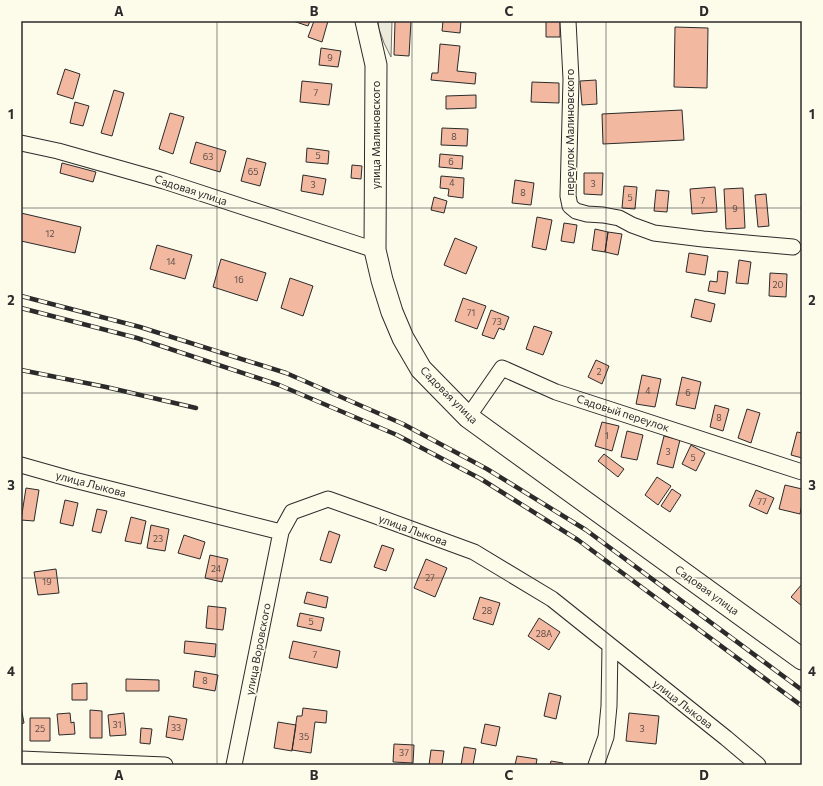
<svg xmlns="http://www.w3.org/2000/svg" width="823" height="786" viewBox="0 0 823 786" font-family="Commissioner,sans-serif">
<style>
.parking{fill:#eceadb;stroke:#74746e}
.building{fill:#f2b8a0;stroke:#2b2b2b}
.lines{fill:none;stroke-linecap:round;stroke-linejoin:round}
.street-casing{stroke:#2b2b2b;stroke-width:17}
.secondary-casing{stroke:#2b2b2b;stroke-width:23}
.street{stroke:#fdfbea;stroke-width:15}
.secondary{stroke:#fdfbea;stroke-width:21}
.rail-casing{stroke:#2b2b2b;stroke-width:4.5}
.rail{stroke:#fdfbea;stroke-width:3;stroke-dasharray:9;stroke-linecap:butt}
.grid{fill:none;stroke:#2b2b2b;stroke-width:1;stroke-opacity:0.55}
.labels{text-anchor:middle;stroke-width:3;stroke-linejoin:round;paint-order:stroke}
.number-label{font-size:9px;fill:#5d4e48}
.street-label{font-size:11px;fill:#2b2b2b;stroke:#fdfbea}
.neatline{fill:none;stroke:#2b2b2b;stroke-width:1.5}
.grid-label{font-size:13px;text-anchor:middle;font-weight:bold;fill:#2b2b2b}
</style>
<rect width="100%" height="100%" fill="#fdfbea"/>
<path class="parking" d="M378 21H392L391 57 384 43 379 29Z"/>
<path class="building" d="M293 21H310L308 26Z
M314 21H328L322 42 308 37Z
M395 21H411L409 56 394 55Z
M443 21H461L460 33 442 31Z
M544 21H560V37H546V21Z
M675 27 708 28 707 88 674 87Z
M440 44 460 46 457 71 476 73 475 84 431 80 432 73H438Z
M321 48 341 51 338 67 319 65Z
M65 69 80 74 73 99 57 94Z
M596 80 597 104 582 105 580 81Z
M302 81 332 84 329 105 300 102Z
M532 82 559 83V103L531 102Z
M114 90 124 93 112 136 101 133Z
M476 95V108L446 109V96Z
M75 102 89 106 83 126 70 123Z
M682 110 684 140 603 144 602 114Z
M170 113 184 117 173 154 159 149Z
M442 128 468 129 467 146 441 145Z
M196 142 226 151 220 172 190 163Z
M307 148 329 151 328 164 306 162Z
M440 154 463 156 462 169 439 167Z
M247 158 266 163 260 186 241 181Z
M62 163 96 172 93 182 60 173Z
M352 165 362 166 361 179 351 178Z
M584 173H603L602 195 584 194Z
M303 175 326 179 323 195 301 191Z
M441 176 464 178 463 198 448 196 449 189 440 188Z
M515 180 534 183 531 205 512 203Z
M624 186 637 187 635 209 622 208Z
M715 187 717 212 692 214 690 189Z
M743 188 745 228 726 229 724 189Z
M656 190 669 191 667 212 654 211Z
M766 194 769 226 758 227 755 195Z
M434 197 447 201 444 213 431 210Z
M21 213 81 227 75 253 21 241Z
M537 217 552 220 546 250 532 247Z
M564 223 577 225 574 243 561 241Z
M595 229 608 232 605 252 592 250Z
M608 232 622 234 618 255 605 252Z
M455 238 477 247 466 274 444 265Z
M157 245 192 255 185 279 150 269Z
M689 253 708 256 705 275 686 272Z
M221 259 266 273 257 301 213 287Z
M739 260 751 262 748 284 736 283Z
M718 271 728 272 725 294 708 291 710 281 717 282Z
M770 273 787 274 786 297 769 296Z
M290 278 313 286 303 316 281 308Z
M463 298 486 306 477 329 455 321Z
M695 299 715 304 711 322 691 317Z
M491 310 509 317 504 330 499 328 494 339 482 335Z
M534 326 552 332 543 355 526 349Z
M596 360 609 366 602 384 588 377Z
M642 375 661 379 655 407 636 404Z
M682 377 701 382 695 409 676 405Z
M715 405 729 409 723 431 710 427Z
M747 409 760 413 751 443 738 438Z
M602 422 619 426 612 451 595 446Z
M627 431 643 435 637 460 621 457Z
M797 432 802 433V458L791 455Z
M664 436 680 440 673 468 657 464Z
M691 445 705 453 696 471 682 464Z
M604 454 624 469 618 477 598 461Z
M657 477 671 486 658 505 645 495Z
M785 485 802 489V504L800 514 779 509Z
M26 488 39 490 34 521 21 520Z
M672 489 681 495 670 512 661 506Z
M756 490 774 498 767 514 749 506Z
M65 500 78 503 73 526 60 523Z
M97 509 107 511 101 533 92 531Z
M131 517 146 521 141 544 125 541Z
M151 525 169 529 165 551 147 548Z
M329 531 340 535 331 563 320 560Z
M184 535 205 542 200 559 178 553Z
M382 545 394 549 386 571 374 567Z
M210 555 228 559 222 582 205 578Z
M426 559 447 568 435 597 414 588Z
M56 569 59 593 38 595 34 572Z
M802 584V606L791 597Z
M307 592 328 597 326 608 304 603Z
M480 597 500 603 493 625 473 619Z
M208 606 226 608 223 630 206 628Z
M300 613 324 618 321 631 297 626Z
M539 618 560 632 549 650 528 636Z
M185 641 216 644 215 657 184 653Z
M293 641 340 651 337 668 289 658Z
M195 671 218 675 215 691 193 687Z
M126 679 159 680V691H126Z
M87 683V700H72V684Z
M549 693 561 696 556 719 544 716Z
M21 707 24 723 21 724Z
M303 708 327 711 326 723 315 722 311 753 292 750 297 716H302Z
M90 710 102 711V738H90Z
M70 713 71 723 74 722 75 734 59 735 57 714Z
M124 713 126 735 110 736 108 715Z
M629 713 659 716 656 744 626 741Z
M169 716 187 719 183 740 166 737Z
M30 718H50V741H30Z
M278 722 296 725 292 751 274 748Z
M485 724 500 727 496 746 481 743Z
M141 728 152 729 150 744 140 743Z
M394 744 414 745 413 763 393 762Z
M464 747 476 749 473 765H461Z
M431 750 444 751 442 765H429Z
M517 756 537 759 536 765H515Z
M551 761 563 763V765H550Z"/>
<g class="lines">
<defs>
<path id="street" d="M568 21 571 79 568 196 570 206 576 211 587 214 603 215 619 218 632 225 654 233 703 239 793 247
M21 143 58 151 164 181 375 250
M468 417 502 368 556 392 802 472
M21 465 74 480 281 532
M21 759 165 765
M234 765 281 532 292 512 328 499 373 515 474 552 552 599 726 738 758 765
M596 765 606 737 609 706 610 646"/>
<path id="secondary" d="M366 21 376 65 375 250 382 280 392 312 403 338 421 369 468 417 802 659"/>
</defs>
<use href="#street" class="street-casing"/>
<use href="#secondary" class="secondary-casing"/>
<use href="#street" class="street"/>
<use href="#secondary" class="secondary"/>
<defs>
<path id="rail" d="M21 296 140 327 286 373 403 424 487 469 586 530 802 690
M21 308 137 338 279 385 397 435 481 479 578 540 802 706
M21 370 106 387 196 408"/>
</defs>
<use href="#rail" class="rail-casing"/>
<use href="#rail" class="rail"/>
</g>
<path class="grid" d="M217 21V765M412 21V765M606 21V765M21 208H802M21 393H802M21 578H802"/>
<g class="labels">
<g class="number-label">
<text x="330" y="61">9</text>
<text x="316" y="96">7</text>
<text x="454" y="140">8</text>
<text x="318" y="159">5</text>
<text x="208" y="160">63</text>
<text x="451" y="165">6</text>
<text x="253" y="175">65</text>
<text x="452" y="186">4</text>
<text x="593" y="187">3</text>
<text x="313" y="188">3</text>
<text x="523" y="196">8</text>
<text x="630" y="201">5</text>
<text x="703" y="204">7</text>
<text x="735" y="212">9</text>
<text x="50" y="237">12</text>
<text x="171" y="265">14</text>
<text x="239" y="283">16</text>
<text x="778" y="288">20</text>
<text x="471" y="316">71</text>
<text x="497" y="325">73</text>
<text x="599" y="375">2</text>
<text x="648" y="394">4</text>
<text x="688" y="396">6</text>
<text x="719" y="421">8</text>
<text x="607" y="439">1</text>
<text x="668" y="455">3</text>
<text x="693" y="461">5</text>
<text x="762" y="505">77</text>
<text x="158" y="542">23</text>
<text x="216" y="572">24</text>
<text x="430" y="581">27</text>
<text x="47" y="585">19</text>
<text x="487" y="614">28</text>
<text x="311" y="625">5</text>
<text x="544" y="637">28А</text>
<text x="315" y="658">7</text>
<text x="205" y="684">8</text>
<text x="117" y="728">31</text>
<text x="176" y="731">33</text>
<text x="40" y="732">25</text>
<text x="642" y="732">3</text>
<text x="304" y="740">35</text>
<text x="404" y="756">37</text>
</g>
<g class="street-label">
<text transform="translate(570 132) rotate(-90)" y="4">переулок Малиновского</text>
<text transform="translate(376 135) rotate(-90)" y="4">улица Малиновского</text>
<text transform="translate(191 190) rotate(18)" y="4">Садовая улица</text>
<text transform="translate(449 395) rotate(45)" y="4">Садовая улица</text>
<text transform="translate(623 413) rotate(18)" y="4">Садовый переулок</text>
<text transform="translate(91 484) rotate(15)" y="4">улица Лыкова</text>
<text transform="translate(413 530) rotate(20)" y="4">улица Лыкова</text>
<text transform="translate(707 590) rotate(36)" y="4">Садовая улица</text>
<text transform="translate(258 649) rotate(-79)" y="4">улица Воровского</text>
<text transform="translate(683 704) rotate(38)" y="4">улица Лыкова</text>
</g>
</g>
<rect width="823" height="786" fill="none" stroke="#fdfbea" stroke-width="44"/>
<rect x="22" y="22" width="779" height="742" class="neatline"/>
<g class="grid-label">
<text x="119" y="16">A</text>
<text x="314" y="16">B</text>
<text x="509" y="16">C</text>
<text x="704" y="16">D</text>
<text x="11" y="119">1</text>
<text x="812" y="119">1</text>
<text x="11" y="305">2</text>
<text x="812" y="305">2</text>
<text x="11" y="490">3</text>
<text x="812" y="490">3</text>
<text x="11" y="676">4</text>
<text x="812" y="676">4</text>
<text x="119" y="780">A</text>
<text x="314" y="780">B</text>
<text x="509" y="780">C</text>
<text x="704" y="780">D</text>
</g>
</svg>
